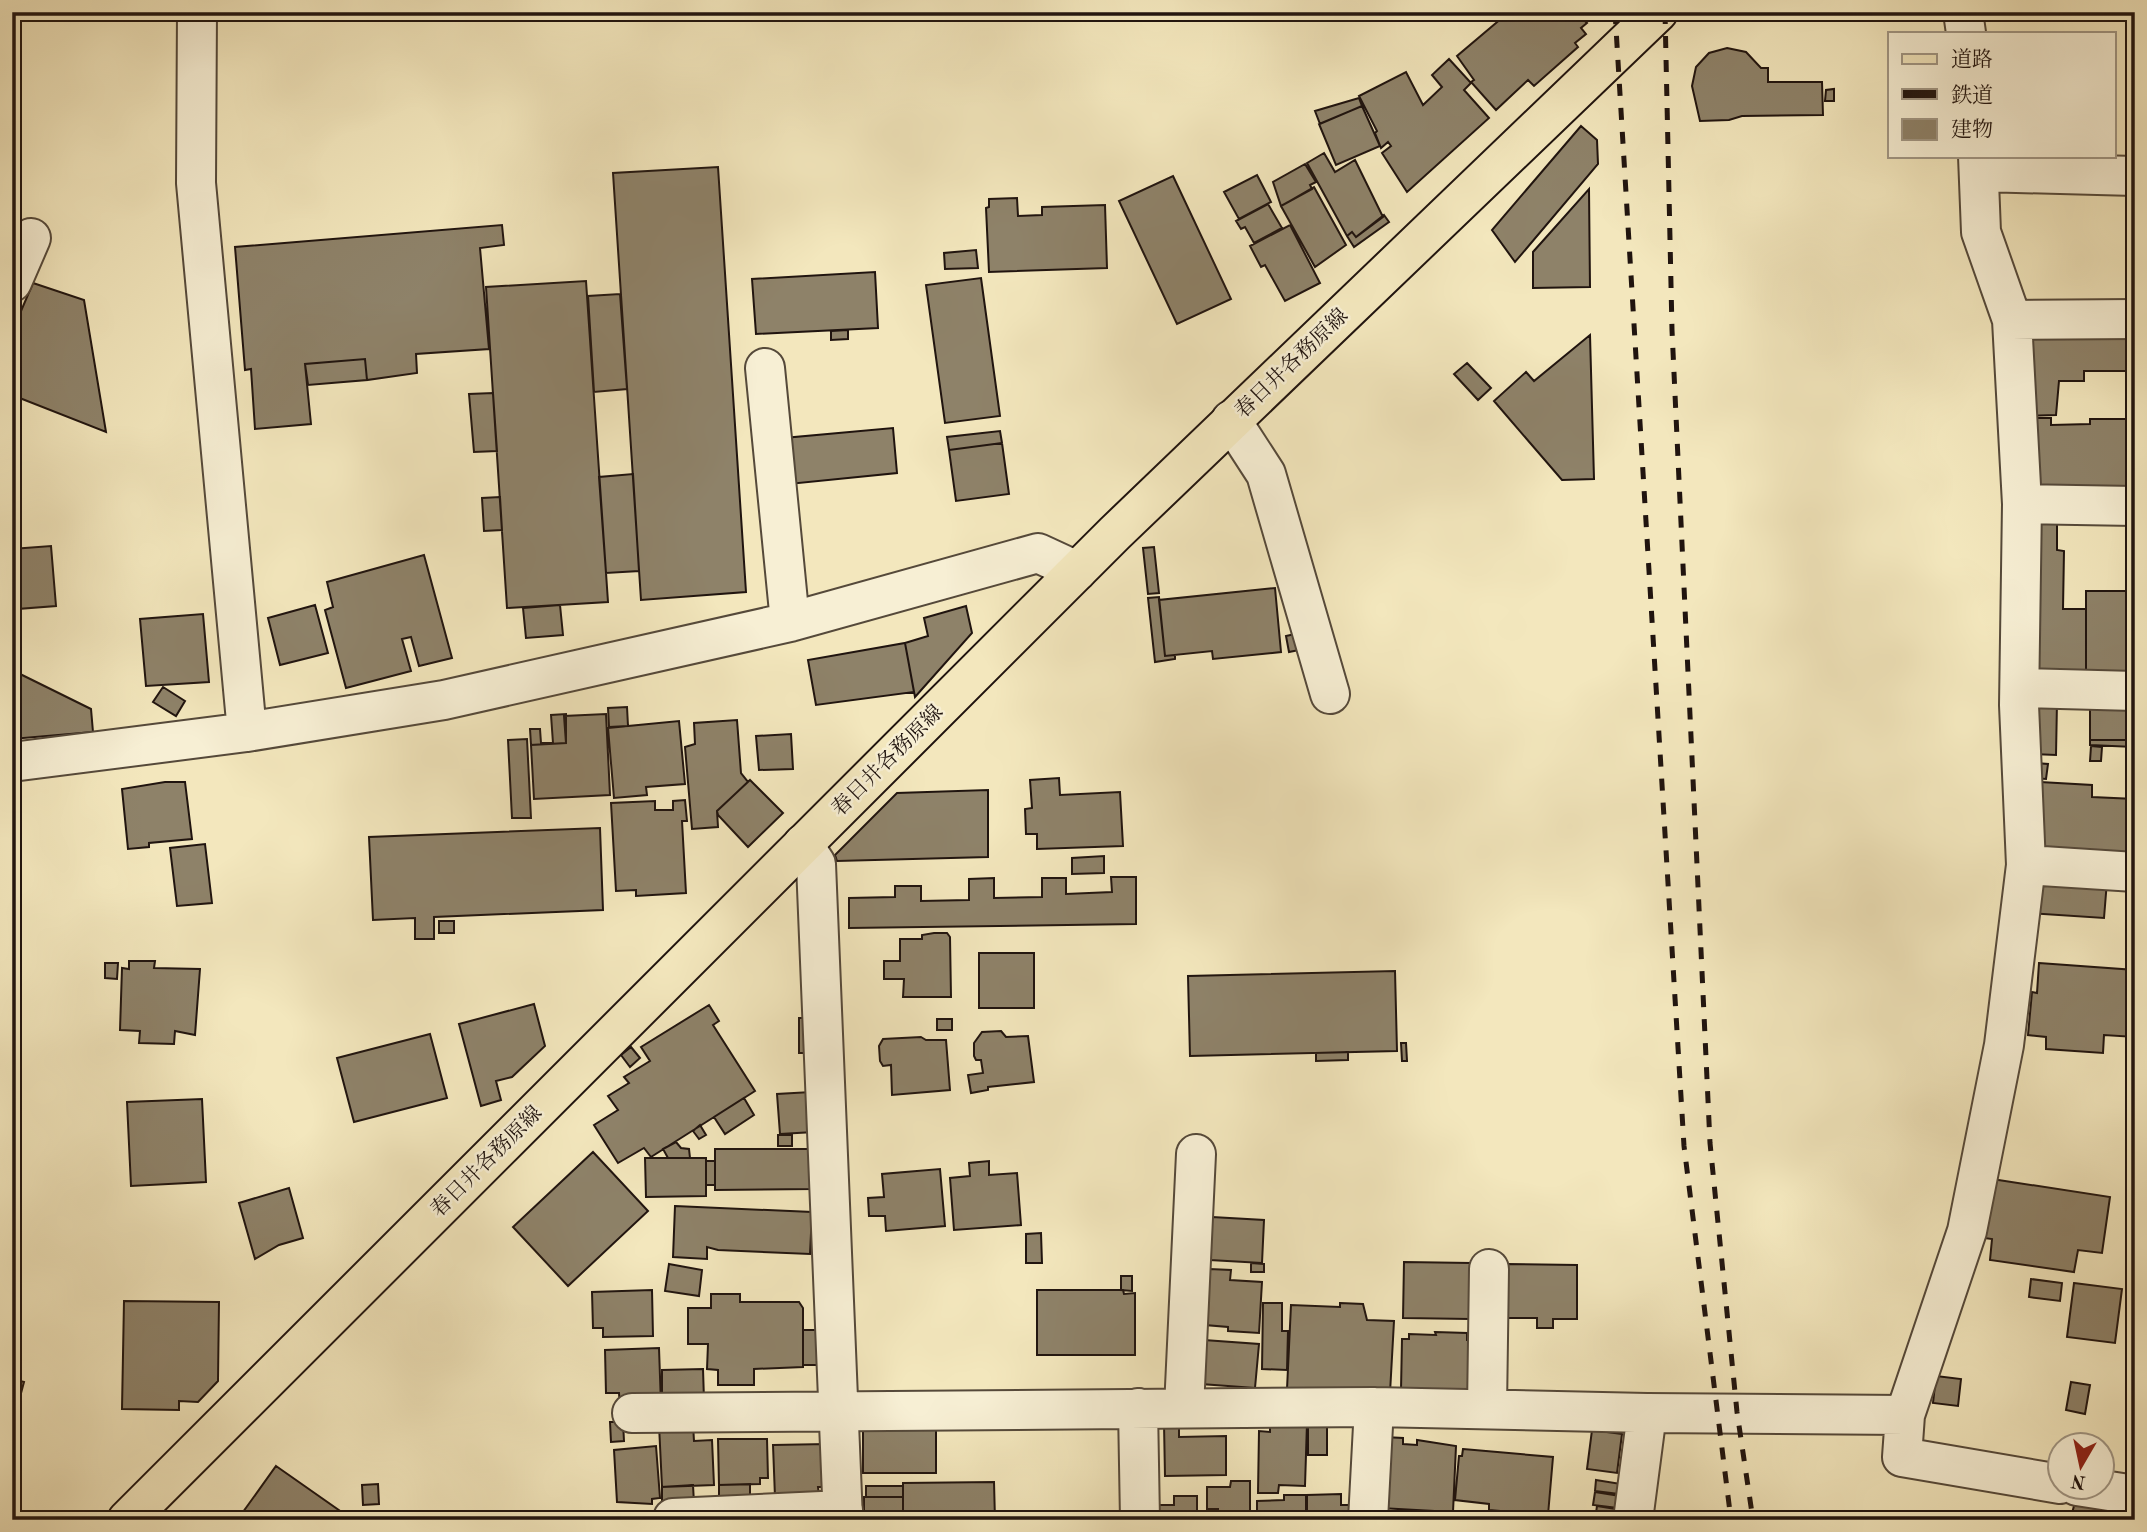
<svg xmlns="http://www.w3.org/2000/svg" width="2147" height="1532" viewBox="0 0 2147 1532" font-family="'Old Standard TT','Noto Serif JP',serif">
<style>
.building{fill:#8e8269;stroke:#20140f;stroke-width:2}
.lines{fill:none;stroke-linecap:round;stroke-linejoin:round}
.minor-casing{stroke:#55493a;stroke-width:42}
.major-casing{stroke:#20140f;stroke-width:42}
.minor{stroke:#f7efd4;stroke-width:38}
.major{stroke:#f3e7bd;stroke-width:38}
.rail{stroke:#20140f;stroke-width:5;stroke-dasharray:12 12;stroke-linecap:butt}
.labels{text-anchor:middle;stroke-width:5;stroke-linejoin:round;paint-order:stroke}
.street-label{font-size:21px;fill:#20140f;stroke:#f7efd4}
</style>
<rect width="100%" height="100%" fill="#f3e7bd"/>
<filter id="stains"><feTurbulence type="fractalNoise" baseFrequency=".00286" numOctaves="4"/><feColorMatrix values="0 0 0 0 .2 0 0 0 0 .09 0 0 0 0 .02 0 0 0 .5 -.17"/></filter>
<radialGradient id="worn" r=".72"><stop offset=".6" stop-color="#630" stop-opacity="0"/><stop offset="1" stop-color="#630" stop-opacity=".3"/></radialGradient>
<path class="building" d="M1509 12H1583L1586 16 1583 19 1587 23 1581 28 1586 34 1575 43 1578 47 1534 86 1528 80 1496 110 1471 82 1474 80 1457 56Z
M1727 48 1746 52 1761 68H1768V82H1822L1823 115 1742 116 1729 120 1700 121 1692 86 1696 67 1709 53Z
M1449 59 1471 83 1464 90 1489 118 1407 192 1382 153 1391 146 1388 142 1381 148 1375 133 1377 131 1359 96 1406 72 1423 105 1442 87 1432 75Z
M1834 89V101H1825L1826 90Z
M1359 98 1362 106 1320 124 1315 111Z
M1362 106 1380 146 1336 165 1319 124Z
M1581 126 1597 140 1598 164 1515 262 1492 230Z
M1324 153 1335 172 1355 160 1383 217 1356 237 1352 232 1347 236 1307 163Z
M1305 164 1316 182 1310 185 1312 189 1281 206 1273 182Z
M718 167 746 592 641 600 613 173Z
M1257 175 1271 202 1239 219 1224 192Z
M1173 176 1231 299 1177 324 1119 201Z
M1314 187 1346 245 1315 267 1281 206Z
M1589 189 1590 287 1533 288V252Z
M1017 198 1018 216 1042 215V207L1105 205 1107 268 989 272 986 208 989 207V199Z
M1268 204 1282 228 1254 243 1245 227 1241 229 1236 221Z
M1384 215 1389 222 1354 247 1347 236 1352 232 1356 237Z
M502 225 504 245 480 248 489 349 416 354 417 373 367 380 365 359 305 364 311 424 255 429 251 369 245 370 235 247Z
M1290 225 1320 283 1285 301 1265 265 1261 267 1250 246Z
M976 250 978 268 945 269 944 253Z
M875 272 878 328 756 334 752 279Z
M981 278 1000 416 945 423 926 285Z
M586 281 608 602 507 608 486 287Z
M33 283 84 300 106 432 12 395V332Z
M620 294 627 389 594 392 588 296Z
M2135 328V371H2084V381H2059L2056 415 2021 416 2017 334Z
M848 330V339L831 340V331Z
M1590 335 1594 479 1562 480 1494 401 1526 372 1534 381Z
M365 359 367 380 308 385 305 364Z
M1467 363 1491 388 1478 400 1454 374Z
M493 393 497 451 474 452 469 394Z
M2025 418H2051V425L2090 424V419H2135V489L2066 490 2065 485H2033Z
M893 428 897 473 789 484 784 438Z
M1000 431 1002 443 949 450 947 437Z
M1002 443 1009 494 956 501 949 450Z
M633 474 639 571 606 573 599 477Z
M500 497 502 530 484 531 482 498Z
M2026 515H2057V550L2064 551 2063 609H2086V670H2031Z
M51 546 56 606 18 609V612H12V549Z
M1154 547 1159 593 1148 594 1143 548Z
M424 555 452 658 419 666 411 637 402 639 411 671 346 688 325 610 333 607 327 582Z
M1275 588 1281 652 1213 659 1212 651 1165 656 1159 600Z
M2086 591H2135V680L2086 676Z
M1159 597 1165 656 1175 655V659L1155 662 1148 598Z
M315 605 328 653 280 665 268 618Z
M560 605 563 635 526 638 523 608Z
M966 606 972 633 915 697 905 643 928 636 924 618Z
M203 614 209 682 146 686 140 619Z
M1295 634 1299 650 1289 652 1286 636Z
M905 643 914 692 816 705 808 660Z
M12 670 91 709 93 732 12 739Z
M163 687 185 701 176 716 153 702Z
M2031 701 2057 702 2056 755 2029 754Z
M2090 701 2135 702V740H2090Z
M627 707 628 726 609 727 608 708Z
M566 714V743L531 745 530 729H540L541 743H553L551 715Z
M606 714 610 795 534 799 531 745 566 743 564 716Z
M737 720 741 773 748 782 717 811 718 827 692 829 685 747 695 744 694 723Z
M679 721 685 784 646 787 647 795 614 798 608 728Z
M791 734 793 769 759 770 756 736Z
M527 739 531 818H512L508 740Z
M2090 740H2134V747L2090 745Z
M2134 744H2135V792L2133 793Z
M2091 746 2102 747 2101 761H2090Z
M2035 763 2048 764 2046 779 2034 778Z
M1059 778 1060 795 1120 792 1123 846 1037 849V834H1026L1025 809 1032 808 1030 780Z
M750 780 783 813 748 847 718 815 717 811Z
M165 782H185L192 839 149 843V847L128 849 122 789Z
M2040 782 2092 785V797L2135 799V859L2032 854Z
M988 790V857L837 861 835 855 897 793Z
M685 800 687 821H682L686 893 636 896V890L616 891 611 803 655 801V810H673V801Z
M600 828 603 910 434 917V939H415V918L373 920 369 837Z
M205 844 212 903 177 906 170 848Z
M1104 856V873L1072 874V858Z
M2033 875 2107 881 2104 918 2029 913Z
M1111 877H1136V924L849 928V898L895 897V886H921V901L969 900V879L994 878V898L1042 897V878H1066V894L1112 892Z
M439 921H454V933H439Z
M934 933H947L950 937 951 997H903L904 979H884V961H900V939H922V935Z
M979 953H1034V1008H979Z
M129 961H155L154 968 200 969 195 1035 175 1031 174 1044 139 1043 140 1031 120 1030 122 968 129 969Z
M105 963H118L117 979 105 978Z
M2039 963 2135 970V1037L2104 1035 2103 1053 2046 1049V1037L2028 1035 2032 992 2037 993Z
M1395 971 1397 1051 1190 1056 1188 976Z
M534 1004 545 1046 512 1077 496 1081 501 1100 481 1106 459 1024Z
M709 1005 719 1021 713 1025 755 1091 651 1157 644 1148 618 1163 594 1125 618 1110 608 1096 629 1083 624 1077 650 1061 641 1047Z
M799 1018H810V1053H799Z
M937 1019H952V1030H937Z
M1001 1031 1006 1037 1028 1036 1034 1082 988 1087V1090L971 1093 968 1075 983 1073 981 1060H976L974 1056V1043L982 1032Z
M430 1034 447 1098 354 1122 337 1058Z
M921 1037 926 1040H946L950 1090 892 1095 891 1065 883 1066 880 1061 879 1046 883 1039Z
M1401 1043H1406L1407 1061H1402Z
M631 1047 640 1058 630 1067 621 1055Z
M1348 1052V1060L1316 1061V1053Z
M811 1092 814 1132 780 1134 777 1094Z
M744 1098 754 1115 725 1134 714 1117Z
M202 1099 206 1182 131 1186 127 1102Z
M700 1125 706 1135 699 1139 693 1131Z
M778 1135H792V1146H778Z
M676 1142 681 1148 689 1149 690 1158H668L663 1149Z
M715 1149H813L814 1189 715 1190Z
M593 1152 648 1211 568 1286 513 1227Z
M645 1158H706V1196L646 1197Z
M706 1161H715V1185H706Z
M989 1161V1175L1017 1173 1021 1225 954 1230 950 1178 970 1176 969 1163Z
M940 1169 945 1226 886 1231 885 1216H869L868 1198 884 1197 882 1174Z
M1992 1179 2110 1197 2102 1253 2078 1250 2074 1272 1990 1260 1992 1239 1984 1238Z
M289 1188 303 1238 279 1245 255 1259 239 1203Z
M675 1206 812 1212 810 1254 718 1250 707 1247V1259L673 1257Z
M1212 1217 1264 1220 1262 1263 1210 1260Z
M1041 1233 1042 1263H1026V1234Z
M1404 1262 1471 1263 1470 1319 1403 1318Z
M1251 1263 1264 1264V1272H1251Z
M669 1264 702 1270 699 1296 665 1291Z
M1507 1264 1577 1265V1319H1553V1328H1537V1318H1507Z
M1209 1269 1231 1270 1230 1280 1262 1282 1259 1333 1228 1331V1327L1205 1325Z
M1121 1276H1132V1291L1121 1290Z
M2031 1279 2062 1283 2060 1301 2029 1297Z
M2074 1283 2122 1289 2115 1343 2067 1337Z
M652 1290 653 1336 603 1337V1328H593L592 1292Z
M1037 1290H1123L1124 1294 1135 1293V1355H1037Z
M711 1294H740V1302H799L803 1308V1367L754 1369V1385H718V1370L707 1369 708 1344H688V1308H711Z
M124 1301 219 1302 218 1381 198 1402 179 1401V1410L122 1409Z
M1263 1303H1282V1331H1288L1287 1370 1262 1369Z
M1340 1303 1363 1304 1367 1320 1394 1321 1390 1393 1287 1389 1291 1305 1340 1307Z
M803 1330H819L818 1365H803Z
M1435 1332 1467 1333V1340H1471L1469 1391 1401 1390 1402 1339H1409V1334L1436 1335Z
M1204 1340 1259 1344 1255 1388 1201 1384Z
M659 1348 661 1405 620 1407 619 1393H606L605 1350Z
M703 1369 704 1400 662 1401V1370Z
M1936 1376 1961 1379 1958 1406 1933 1403Z
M12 1379 24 1382 12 1427Z
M2071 1382 2090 1385 2085 1414 2066 1410Z
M610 1422H623L624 1441 611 1442Z
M1270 1422 1307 1423 1305 1486 1279 1485 1278 1493H1258L1259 1431 1270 1432Z
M1308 1423H1327V1455H1308Z
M693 1424 694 1441 712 1440 714 1485 662 1487 659 1425Z
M1164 1424H1179V1437L1226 1436V1475L1165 1476Z
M863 1430H936V1473H863Z
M1592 1430 1622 1434 1617 1473 1587 1469Z
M1384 1437 1403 1438V1444L1417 1445V1440L1456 1446 1453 1512 1380 1508Z
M718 1439H767L768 1478H760V1484L719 1485Z
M827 1444 826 1487H818L819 1496 775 1497 773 1445Z
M656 1446 660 1498 652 1499V1504L617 1502 614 1450Z
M1463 1449 1553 1457 1548 1515 1489 1510V1504L1455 1500 1459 1456H1462Z
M276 1466 353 1520H254L243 1512Z
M1596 1480 1621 1484 1619 1494 1595 1491Z
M1231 1481H1250V1520H1218V1509H1207V1487H1230Z
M994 1482 995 1520H903V1483Z
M378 1484 379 1504 363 1505 362 1485Z
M750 1484V1499L719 1500V1485Z
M693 1485 694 1503 662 1504V1487Z
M866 1486H903V1497H866Z
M1595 1492 1620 1496 1618 1508 1593 1505Z
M2078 1492 2110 1501 2105 1520H2070Z
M1341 1494V1505H1355L1361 1520H1307V1495Z
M1284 1495H1306V1520H1257V1501L1284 1500Z
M1174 1496H1197V1520H1157V1505H1174Z
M864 1497H903V1520H864Z
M1597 1506 1622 1510 1620 1520H1595Z"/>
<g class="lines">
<defs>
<path id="minor" d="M197 12 196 183 247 732
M1963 12 1966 33
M1978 156 1981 232 2012 320 2022 504 2019 705 2026 865 2004 1045 1967 1231 1905 1415 1902 1457 2060 1484
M1980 172 2135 176
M12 282 31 238
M2012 320 2135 319
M765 368 790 622
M1231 420 1266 474 1330 694
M2022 504 2135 506
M2021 688 2135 691
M12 762 247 732 444 700 790 622 1038 553 1077 571
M803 844 816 864 843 1520
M2026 865 2135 872
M1138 1408 1140 1520
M1184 1408 1196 1154
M1487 1409 1489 1269
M632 1413 1374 1407 1647 1413 1905 1415
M2077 1486 2135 1495
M673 1518 843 1510
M1368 1520 1374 1407
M1633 1520 1647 1413"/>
<path id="major" d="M127 1520 1115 533 1658 12"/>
</defs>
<use href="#minor" class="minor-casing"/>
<use href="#major" class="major-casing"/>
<use href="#minor" class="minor"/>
<use href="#major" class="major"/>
<path class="rail" d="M1615 12 1684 1146 1731 1520
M1665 12 1672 330 1710 1143 1737 1412 1753 1520"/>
</g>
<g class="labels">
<g class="street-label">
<text transform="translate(1291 363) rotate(-44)" y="7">春日井各務原線</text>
<text transform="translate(887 760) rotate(-45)" y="7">春日井各務原線</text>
<text transform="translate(486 1161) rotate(-45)" y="7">春日井各務原線</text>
</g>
</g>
<rect width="2147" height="1532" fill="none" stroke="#f3e7bd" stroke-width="42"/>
<rect x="14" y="14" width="2119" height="1504" fill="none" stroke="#20140f" stroke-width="3.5"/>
<rect x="21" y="21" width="2105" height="1490" fill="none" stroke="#20140f" stroke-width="2"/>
<rect x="1888" y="32" width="228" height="126" fill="#f7efd4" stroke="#a19785" stroke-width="2"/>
<rect x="1902" y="54" width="35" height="10" fill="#f3e7bd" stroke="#a19785" stroke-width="2"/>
<text x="1951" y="66" font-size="21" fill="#20140f">道路</text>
<rect x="1902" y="89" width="35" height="10" fill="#20140f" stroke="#a19785" stroke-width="2"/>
<text x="1951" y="102" font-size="21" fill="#20140f">鉄道</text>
<rect x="1902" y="119" width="35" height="21" fill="#8e8269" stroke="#a19785" stroke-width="2"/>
<text x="1951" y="136" font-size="21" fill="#20140f">建物</text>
<g transform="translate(2081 1466) rotate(189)"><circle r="33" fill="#f7efd4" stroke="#a19785" stroke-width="2"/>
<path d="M0-5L12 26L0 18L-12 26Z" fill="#8f2418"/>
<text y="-10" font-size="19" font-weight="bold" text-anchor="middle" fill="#20140f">N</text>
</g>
<rect width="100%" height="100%" filter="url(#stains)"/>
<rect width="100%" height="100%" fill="url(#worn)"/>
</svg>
